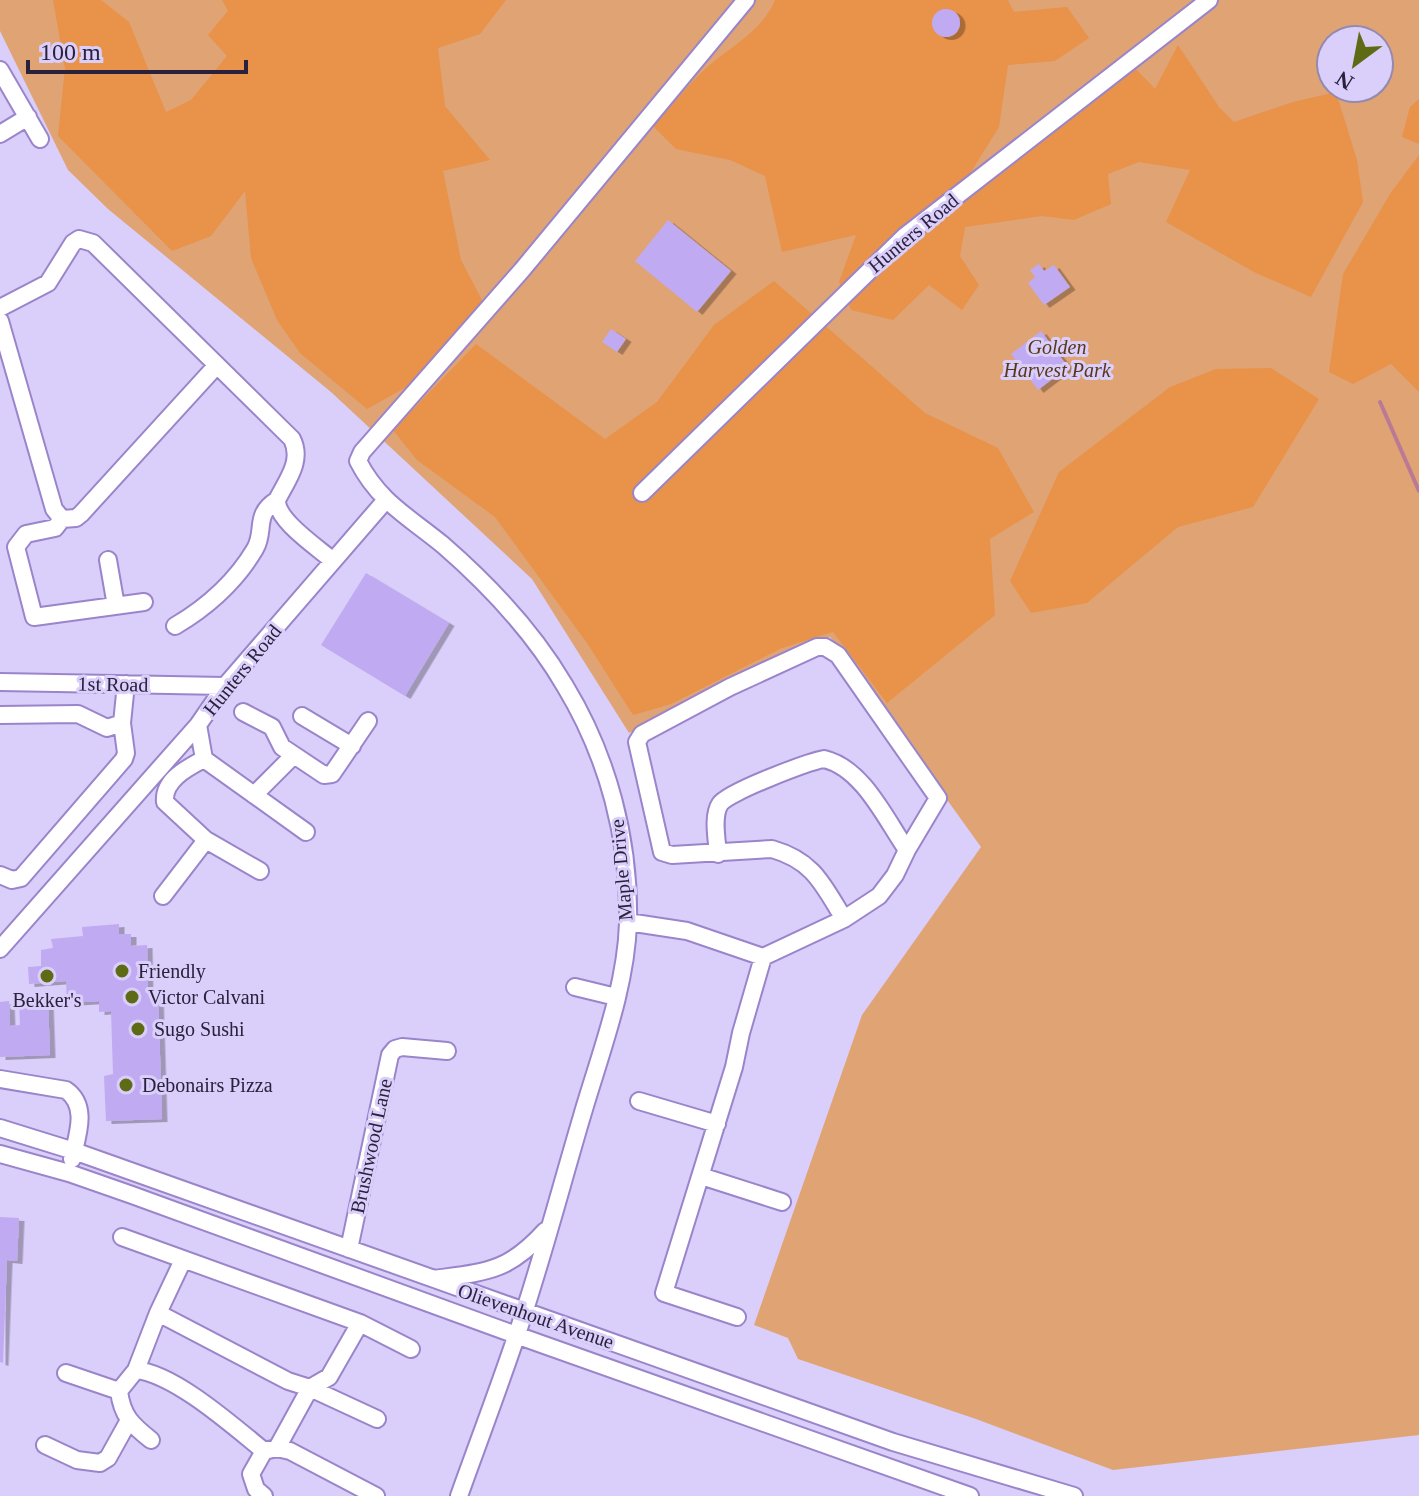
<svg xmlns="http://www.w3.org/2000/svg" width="1419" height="1496" viewBox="0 0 1419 1496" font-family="Georgia,serif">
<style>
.green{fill:#e0a374;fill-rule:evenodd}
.forest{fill:#e8924a}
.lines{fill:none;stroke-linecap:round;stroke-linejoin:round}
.stream{stroke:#ba7a96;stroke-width:4}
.building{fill:#c0aaf2;filter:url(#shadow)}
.minor-casing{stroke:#9a85ca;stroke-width:20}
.minor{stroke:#fff;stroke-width:16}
.poi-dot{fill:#5f6b14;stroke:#dacefa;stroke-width:3}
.labels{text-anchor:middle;stroke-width:6;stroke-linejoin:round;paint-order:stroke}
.street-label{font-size:20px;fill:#2a213c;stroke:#dacefa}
.park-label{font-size:20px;font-style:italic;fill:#5a3619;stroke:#dacefa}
.poi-label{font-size:20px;fill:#2a213c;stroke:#dacefa;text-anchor:start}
</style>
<defs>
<filter id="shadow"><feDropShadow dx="5.5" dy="3" stdDeviation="0" flood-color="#0004"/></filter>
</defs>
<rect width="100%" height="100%" fill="#dacefa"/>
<path class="green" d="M0 0H1419V1435L1113 1470 976 1419 798 1359 788 1338 754 1325 862 1015 981 847 830 637 629 733 532 579 331 392 108 209 68 170 0 31ZM1331 40H1379V88H1331Z"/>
<path class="forest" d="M53 0H101L129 22 166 112 191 100 227 56 208 35 228 11 222 0H506L480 34 438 48 445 106 490 160 443 171 461 260 483 302 419 380 367 409 300 353 277 320 251 258 245 191 211 236 172 251 58 136 65 68Z
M775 0H1008L1014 12 1067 7 1089 38 1055 61 1008 65 999 127 948 209 1135 68 1155 89 1178 45 1219 107 1234 122 1293 102 1336 92 1357 160 1363 202 1311 297 1254 272 1166 222 1190 170 1139 162 1108 174 1111 204 1074 220 1042 216 965 227 960 256 979 285 962 310 929 285 893 320 851 310 839 282 856 235 782 252 765 176 730 160 676 149 653 126C670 108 686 87 704 70 729 47 762 32 775 0Z
M1419 99V144L1402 137 1410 107Z
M1419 155V392L1391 364 1353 384 1329 372 1343 274 1390 194Z
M774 281 925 413 998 448 1034 512 990 539 995 615 887 703 833 632 782 648 671 704 633 715 587 643 495 517 417 460 393 430 476 344 605 439 657 402 714 325Z
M1271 368 1319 399 1253 507 1178 527 1087 603 1031 613 1010 581 1059 472 1170 387 1216 369Z"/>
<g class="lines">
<path class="stream" d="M1380 402 1419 491"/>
</g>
<path class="building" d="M932 23a14 14 0 1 1 28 0a14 14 0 1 1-28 0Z
M668 220 731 271 697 312 635 261Z
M1039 264 1044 271 1054 265 1070 287 1044 305 1028 283 1035 277 1030 270Z
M611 329 626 339 617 352 602 342Z
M1041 331 1068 367 1038 390 1011 354Z
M366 573 449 623 405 696 321 645Z
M119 924V934H131V946L147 945 148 991 158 990 162 1119 106 1121 104 1076 113 1074 111 1011 99 1012V1001L67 1003 66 981 29 984 28 967 41 966V950L53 948 51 939 83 936 82 927Z
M48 1000 50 1055 0 1057V1002L9 1001 10 1026 20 1025 19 1001Z
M0 1217 19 1218 17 1261 7 1260 3 1363 0 1362Z"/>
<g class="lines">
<defs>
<path id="minor" d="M0 70 40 139
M0 134 28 117
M0 308 48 283 73 243 79 239 93 243 292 439C303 461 287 480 277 500 276 520 317 547 333 561
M0 321 54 509 62 519 76 518 81 514 217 365
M642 493 905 236 1209 0
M62 519 55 528 26 534 16 547 34 617 144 602
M108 560 116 606
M175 626C207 607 236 581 255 549 266 530 253 515 277 500
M0 682 225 686
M243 712 272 727 282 747 294 755 254 795
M0 715 78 714 107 728 122 723
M302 716 352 746
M198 725 204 759 306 832
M294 755 324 775 332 774 368 721
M206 840 260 871
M718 854C717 840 712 816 720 804 728 792 808 762 824 759 863 768 886 820 907 850
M0 875 12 880 21 878 124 759 126 753 122 723 126 684
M163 896 206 840 165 802C163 780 187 768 204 759
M628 922 687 931 763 957 844 919 879 896 895 875 907 850 938 798 838 655 825 647H817L730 687 642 734 637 742 662 852 672 855 772 849C814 861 823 885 844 919
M0 949 198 725 225 686 385 501
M575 987 616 997
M0 1079 66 1090C89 1106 77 1136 72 1159
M639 1101 717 1124
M0 1128 74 1151 893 1442 1074 1496
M0 1154 69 1173 132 1195 516 1335 970 1496
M701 1176 782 1202
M122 1237 360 1323 411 1349
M349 1249 390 1055 395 1049 402 1047 447 1051
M434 1279C486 1272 508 1272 545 1231
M158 1313 288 1381 310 1388 329 1377 360 1323
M737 1317 664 1293 734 1067 741 1033 763 957
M136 1370 158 1313 183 1260
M66 1373 119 1391
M151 1440C132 1425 122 1416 119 1391L136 1370C175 1374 233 1426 264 1451
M45 1445 77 1460 100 1463 108 1458 128 1422
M277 1448 310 1388 377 1419
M264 1496 256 1489 251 1474 264 1451 277 1448 290 1451 376 1496
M459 1496C478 1443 498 1390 516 1337 541 1264 560 1190 582 1116 600 1054 626 988 628 923 630 840 608 757 565 686 534 633 489 585 443 545 409 517 379 502 358 461L362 452 522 270 746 0"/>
</defs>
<use href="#minor" class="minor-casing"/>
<use href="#minor" class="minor"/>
</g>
<g class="poi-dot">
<circle cx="122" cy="971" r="8"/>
<circle cx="47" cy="976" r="8"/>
<circle cx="132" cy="997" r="8"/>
<circle cx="138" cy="1029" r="8"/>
<circle cx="126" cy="1085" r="8"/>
</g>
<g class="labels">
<g class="street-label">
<text transform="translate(913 233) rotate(-40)" y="7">Hunters Road</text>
<text transform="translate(242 670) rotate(-51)" y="7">Hunters Road</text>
<text transform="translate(113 684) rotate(1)" y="7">1st Road</text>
<text transform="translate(621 870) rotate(-95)" y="7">Maple Drive</text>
<text transform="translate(371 1146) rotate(-78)" y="7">Brushwood Lane</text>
<text transform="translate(536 1316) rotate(19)" y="7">Olievenhout Avenue</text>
</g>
<g class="park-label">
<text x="1057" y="354">Golden<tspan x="1057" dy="23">Harvest Park</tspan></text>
</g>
<g class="poi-label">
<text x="138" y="978">Friendly</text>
<text x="148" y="1004">Victor Calvani</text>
<text x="47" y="1007" text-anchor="middle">Bekker's</text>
<text x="154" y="1036">Sugo Sushi</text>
<text x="142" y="1092">Debonairs Pizza</text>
</g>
</g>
<g transform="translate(1355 64) rotate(212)"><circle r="38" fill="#dacefa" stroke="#9489ae" stroke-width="2"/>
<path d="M0-6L14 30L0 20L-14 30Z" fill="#5f6b14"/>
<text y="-12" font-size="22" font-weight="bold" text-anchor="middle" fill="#2a213c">N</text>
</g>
<path d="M28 60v12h218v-12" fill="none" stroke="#2a213c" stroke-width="4"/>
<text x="40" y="60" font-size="24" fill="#2a213c" stroke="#dacefa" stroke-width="6" paint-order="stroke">100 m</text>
</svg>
